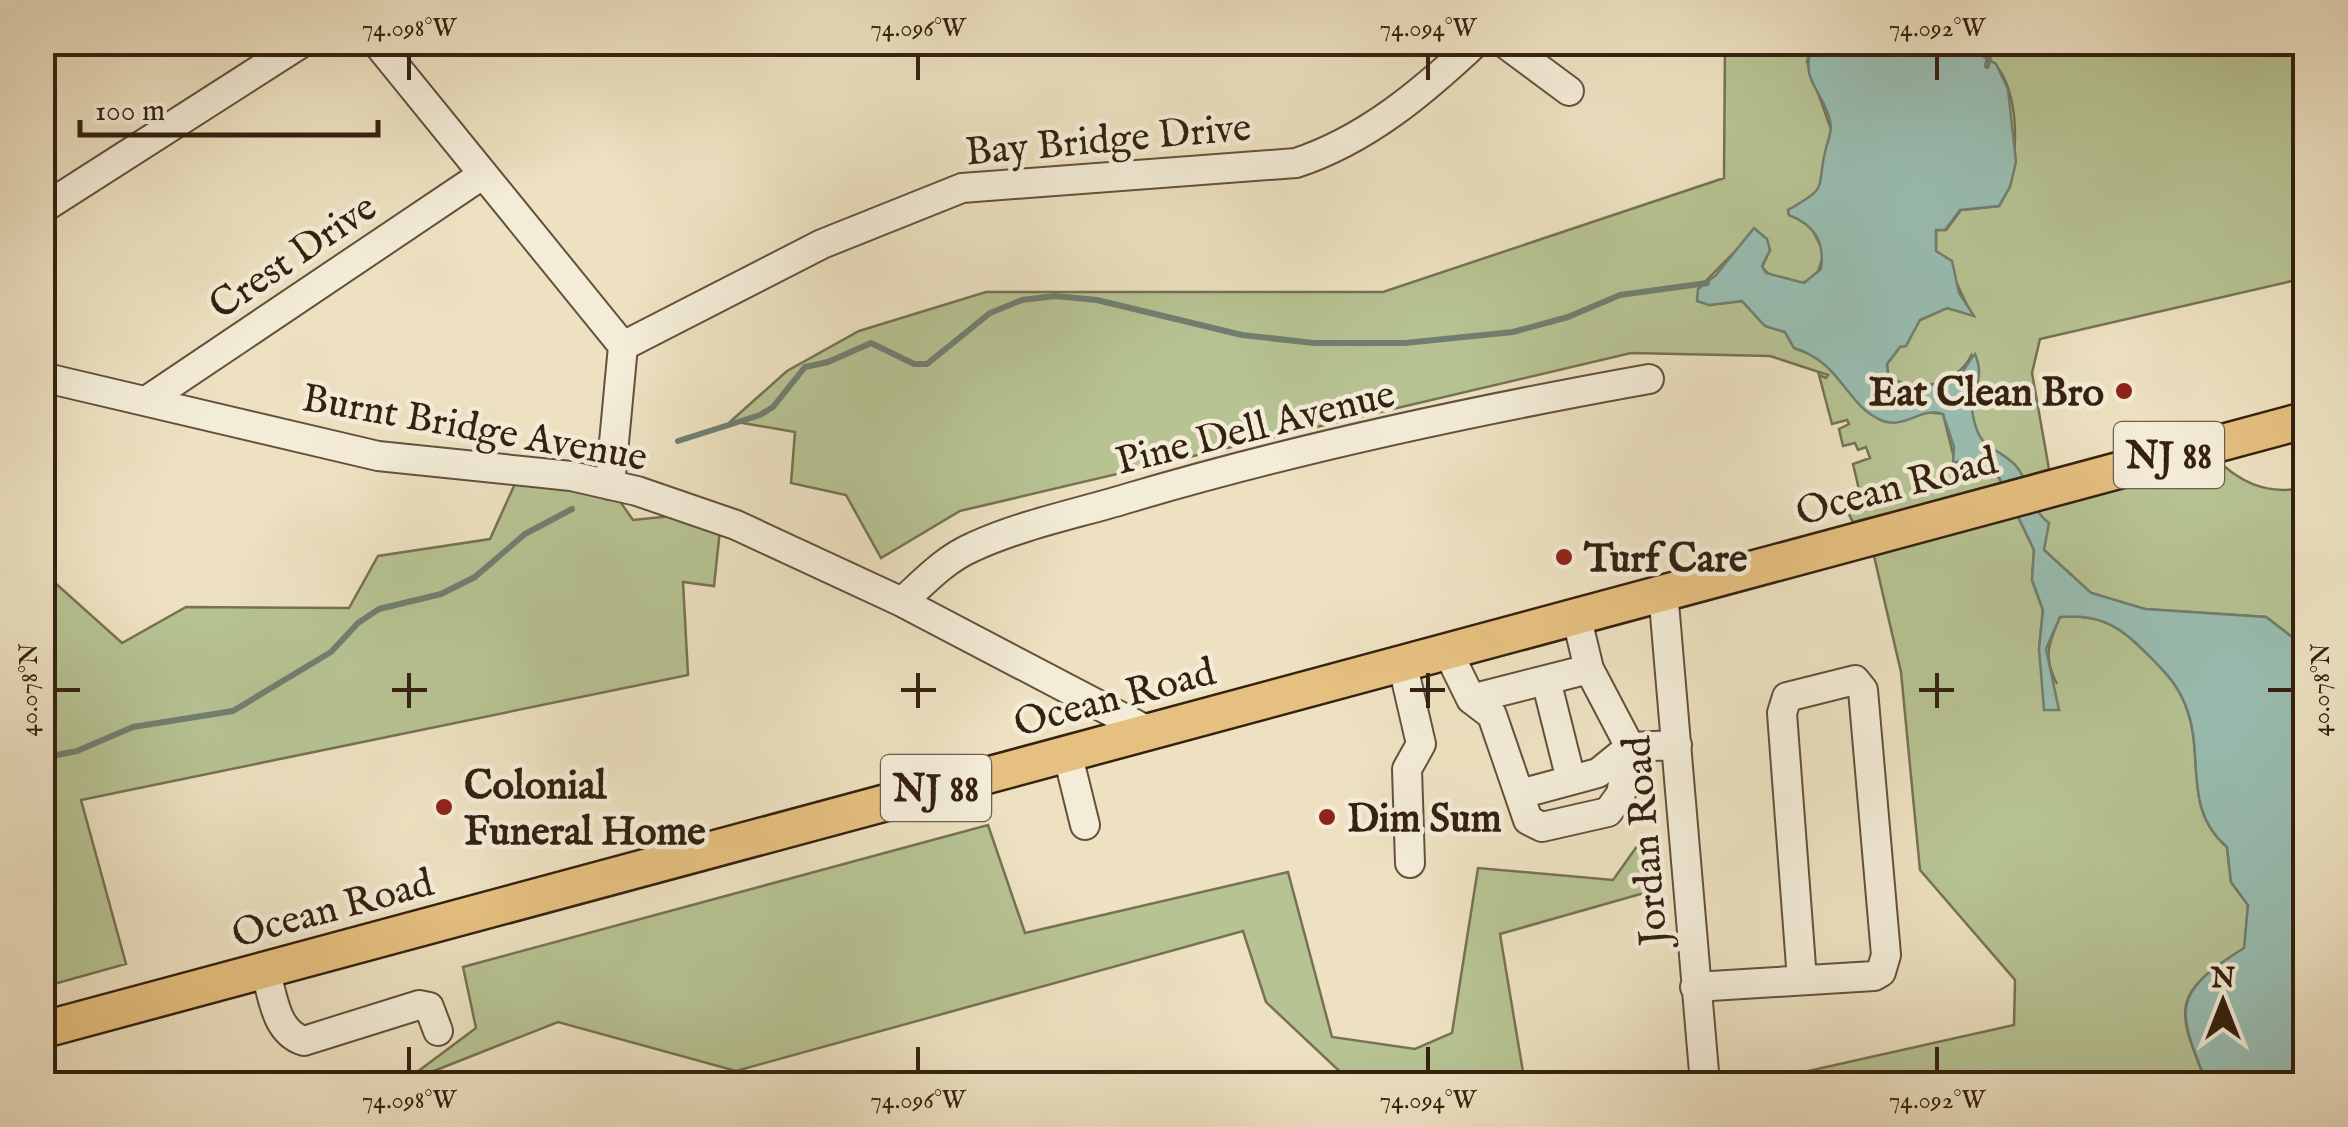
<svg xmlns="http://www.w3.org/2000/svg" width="2348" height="1127" viewBox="0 0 2348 1127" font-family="'IM FELL English',serif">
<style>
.green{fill:#b7c393;stroke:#767252;stroke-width:2.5}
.water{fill:#99beb2;stroke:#717f71;stroke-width:2.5}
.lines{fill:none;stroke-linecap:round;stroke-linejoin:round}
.stream{stroke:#717f71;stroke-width:6}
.minor-casing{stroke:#63513c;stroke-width:32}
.major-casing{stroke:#352110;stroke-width:40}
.minor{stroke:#f3ecd7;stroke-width:28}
.major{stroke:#e6c080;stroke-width:35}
.ticks{fill:none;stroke:#352110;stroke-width:4}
.poi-dot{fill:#8f2418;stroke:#f3ecd7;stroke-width:4}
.labels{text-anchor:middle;stroke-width:9;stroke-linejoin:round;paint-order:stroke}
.shield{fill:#f3ecd7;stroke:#6e5e4c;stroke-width:2.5}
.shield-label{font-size:38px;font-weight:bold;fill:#352110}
.street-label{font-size:40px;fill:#352110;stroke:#f3ecd7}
.poi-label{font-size:40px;font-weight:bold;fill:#352110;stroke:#f3ecd7;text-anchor:start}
.neatline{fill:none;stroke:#352110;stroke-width:4}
.ticks-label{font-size:25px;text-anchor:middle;fill:#352110}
</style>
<rect width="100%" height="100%" fill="#ede1c1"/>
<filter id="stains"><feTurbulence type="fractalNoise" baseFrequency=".002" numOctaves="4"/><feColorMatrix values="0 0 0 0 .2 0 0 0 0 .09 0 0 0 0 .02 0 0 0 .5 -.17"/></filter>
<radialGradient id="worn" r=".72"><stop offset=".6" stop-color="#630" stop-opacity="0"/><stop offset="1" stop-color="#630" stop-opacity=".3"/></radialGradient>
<path class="green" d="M1725 43H1812L1807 62 1831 129 1822 185 1812 199 1788 210 1789 215 1809 223 1824 253 1816 278C1798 287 1774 283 1762 267L1770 250 1751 235 1705 282 1709 305 1742 301 1765 326 1785 332 1794 348C1826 357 1842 378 1860 404L1943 414 1956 466C1979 461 1992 464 2003 485L1853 522 1846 509 1861 498 1853 464 1870 458 1866 447 1858 450 1855 443 1843 446 1839 429 1849 424 1847 420 1832 424 1819 375 1826 378 1828 375 1770 356 1631 353 960 511 881 558 846 495 791 483 795 432 731 421 787 371 859 331 986 292H1383L1724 178Z
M1958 43H2305V278L2040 339 2032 373 2049 469 2022 480C2012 460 2002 463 1987 449 1964 427 1974 384 1971 356 1957 384 1915 395 1888 376L1887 364 1920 320 1947 308 1973 315C1958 293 1955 269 1936 251V230H1946L1961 210 1999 206C2019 173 2022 100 1998 68 1989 56 1968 54 1958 43Z
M593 463 633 520 722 511 714 586 683 582 688 675 81 800 126 964 43 987V572L122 643 186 607 349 608 378 556 490 539 523 466Z
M2224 466C2247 486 2275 495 2305 487V647L2266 617 2145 609 2091 593 2044 550 2034 506Z
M2016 512 2034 550 2032 580 2043 610 2039 649 2057 684C2043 657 2048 644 2060 617 2092 614 2114 622 2137 644 2156 662 2175 679 2185 704 2206 754 2181 808 2227 847L2231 882 2248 905 2245 948C2168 995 2177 1009 2207 1084H1750L2014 1025 2015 980 1920 870 1901 672 1874 556Z
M988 825 1025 933 1288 872 1332 1037 1415 1049 1452 1033 1478 868 1613 880 1640 842 1644 893 1500 934 1525 1084H1353L1266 1002 1243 931 736 1071 558 1022 401 1084 476 1028 463 967Z"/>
<path class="water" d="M1812 43H1958L1996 64 2008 89 2016 162 2010 187 1999 206 1960 210 1945 230H1936V251L1952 261 1959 293 1974 316 1947 308 1920 320 1906 346 1900 347 1887 364 1888 376C1904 388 1945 389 1960 374 1966 369 1969 360 1975 354 1987 382 1968 392 1973 416 1980 450 1991 444 2012 462 2030 477 2028 508 2049 523L2044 550 2091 593 2145 609 2266 617 2305 647V1084H2207C2177 1009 2170 994 2244 948L2248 905 2231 882 2227 847C2181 808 2206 754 2185 704 2175 679 2156 663 2137 644 2114 622 2092 614 2060 617L2046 649 2059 710H2044L2039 649 2043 610 2032 580 2034 550 1996 471 1975 462H1953L1954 447 1943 414C1923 406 1905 429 1883 421 1846 407 1843 363 1794 348L1785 332 1765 326 1742 301 1709 305 1697 301 1698 289 1716 275 1754 228 1767 239 1770 250 1762 266 1766 273 1804 283 1821 269C1825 241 1814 225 1789 215L1788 210C1832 185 1815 189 1826 148 1829 138 1833 128 1829 117 1818 83 1801 83 1812 43Z"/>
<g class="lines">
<path class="stream" d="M1987 66 1992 42
M678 441 760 415 773 407 805 367 828 362 871 343 914 364H927L990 313 1022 300 1055 296 1097 300 1242 335 1314 343H1405L1513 332 1568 317 1620 295 1707 283
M42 758 77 751 133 727 233 711 331 652 358 623 379 609 441 594 475 577 525 534 572 509"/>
<defs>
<path id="minor" d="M376 42 623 346 610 485
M1503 42 1569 91
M42 209 303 42
M623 346 822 244 962 188 1296 163C1366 140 1423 92 1476 42
M42 377 378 456 571 476 637 491 736 525 902 602 1148 731
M146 401 482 175
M1663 591 1705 1084
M902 602C924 582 945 559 973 547 1023 524 1080 513 1132 497 1301 447 1476 410 1649 379
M1447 650 1471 699 1492 715 1528 820 1542 827 1608 812 1621 794 1630 747 1589 669 1576 615
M1402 662 1421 744 1407 769 1410 863
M1546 680 1571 780
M1471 699 1589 669
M1067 752 1085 825
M1520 794 1598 773 1630 747 1677 745
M265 969C273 996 275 1032 304 1041L419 1005 429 1007 438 1031
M1695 987 1874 976 1881 972 1886 955 1863 690 1855 680 1787 697 1782 713 1802 980"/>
<path id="major" d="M42 1030 2306 420"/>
</defs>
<use href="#minor" class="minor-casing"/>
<use href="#major" class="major-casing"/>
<use href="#minor" class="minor"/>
<use href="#major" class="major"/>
</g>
<path class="ticks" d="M409 55V80M918 55V80M1428 55V80M1937 55V80M409 673V708M918 673V708M1428 673V708M1937 673V708M55 690H80M392 690H427M901 690H936M1410 690H1445M1919 690H1954M2268 690H2293M409 1047V1072M918 1047V1072M1428 1047V1072M1937 1047V1072"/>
<g class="poi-dot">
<circle cx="2124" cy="391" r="10"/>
<circle cx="1564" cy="557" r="10"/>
<circle cx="444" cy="807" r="10"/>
<circle cx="1327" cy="817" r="10"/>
</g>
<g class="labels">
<g class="shield">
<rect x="2114" y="422" width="110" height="66" rx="8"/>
<rect x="881" y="755" width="110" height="66" rx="8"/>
</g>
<g class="shield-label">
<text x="2169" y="468">NJ 88</text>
<text x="936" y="801">NJ 88</text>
</g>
<g class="street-label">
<text transform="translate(1108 138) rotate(-5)" y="14">Bay Bridge Drive</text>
<text transform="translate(292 255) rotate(-34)" y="14">Crest Drive</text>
<text transform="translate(475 426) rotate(10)" y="14">Burnt Bridge Avenue</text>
<text transform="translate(1255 426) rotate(-14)" y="14">Pine Dell Avenue</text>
<text transform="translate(1896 485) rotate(-15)" y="14">Ocean Road</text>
<text transform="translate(1114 696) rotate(-15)" y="14">Ocean Road</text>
<text transform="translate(1644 841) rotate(-95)" y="14">Jordan Road</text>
<text transform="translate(332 907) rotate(-15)" y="14">Ocean Road</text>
</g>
<g class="poi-label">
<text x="2104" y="405" text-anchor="end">Eat Clean Bro</text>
<text x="1584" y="571">Turf Care</text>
<text x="464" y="798">Colonial<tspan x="464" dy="46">Funeral Home</tspan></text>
<text x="1347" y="831">Dim Sum</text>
</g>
</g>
<rect width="2348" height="1127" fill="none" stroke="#ede1c1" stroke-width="110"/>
<g transform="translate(2223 1002)" stroke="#f3ecd7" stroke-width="8" paint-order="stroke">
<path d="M0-8L18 38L0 25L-18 38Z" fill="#352110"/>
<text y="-15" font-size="28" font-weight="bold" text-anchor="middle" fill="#352110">N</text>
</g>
<path d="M80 120v15h298v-15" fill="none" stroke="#352110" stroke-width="5"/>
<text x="95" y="120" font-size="30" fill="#352110" stroke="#f3ecd7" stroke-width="8" paint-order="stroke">100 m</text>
<rect x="55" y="55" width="2238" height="1017" class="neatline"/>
<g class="ticks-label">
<text x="409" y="36">74.098°W</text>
<text x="918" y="36">74.096°W</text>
<text x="1428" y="36">74.094°W</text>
<text x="1937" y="36">74.092°W</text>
<text transform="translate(28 690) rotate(-90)" y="9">40.078°N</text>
<text transform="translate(2320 690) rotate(-90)" y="9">40.078°N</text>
<text x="409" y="1108">74.098°W</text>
<text x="918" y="1108">74.096°W</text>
<text x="1428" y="1108">74.094°W</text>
<text x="1937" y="1108">74.092°W</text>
</g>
<rect width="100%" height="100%" filter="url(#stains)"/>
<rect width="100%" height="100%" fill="url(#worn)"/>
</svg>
